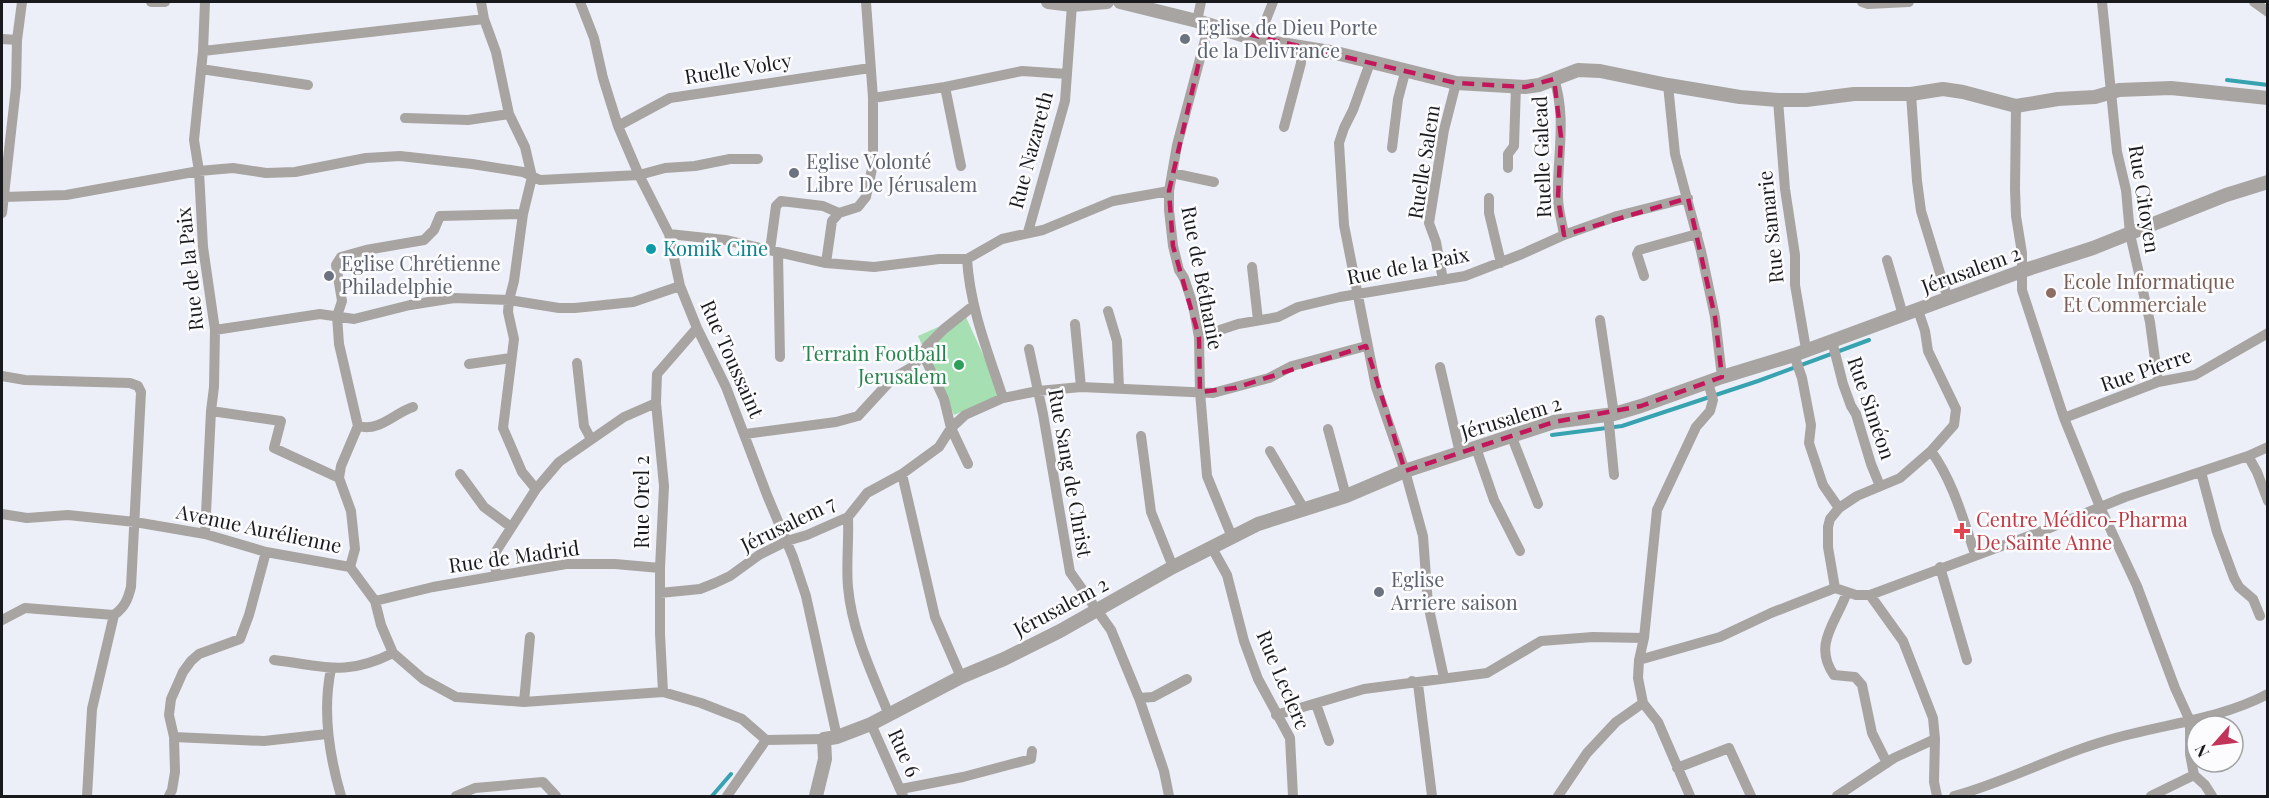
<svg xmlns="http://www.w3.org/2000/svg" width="2269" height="798" viewBox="0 0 2269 798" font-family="'Playfair Display',serif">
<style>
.green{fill:#a6dfb1}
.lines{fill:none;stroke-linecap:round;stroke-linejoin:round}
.stream{stroke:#37a2b0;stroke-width:4}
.minor{stroke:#a8a4a2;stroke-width:10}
.tertiary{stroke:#a8a4a2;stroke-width:14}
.marked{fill:none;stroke:#c2185b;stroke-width:4.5;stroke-dasharray:12 8;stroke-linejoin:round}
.worship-dot{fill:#6b7280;stroke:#fcfcfe;stroke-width:2}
.culture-dot{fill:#0f9aa8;stroke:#fcfcfe;stroke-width:2}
.education-dot{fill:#8d6e63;stroke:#fcfcfe;stroke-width:2}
.leisure-dot{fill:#2e9e5b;stroke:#fcfcfe;stroke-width:2}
.health-dot{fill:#e0444e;stroke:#fcfcfe;stroke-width:2}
.labels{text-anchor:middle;stroke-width:5;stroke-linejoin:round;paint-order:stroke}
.worship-label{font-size:20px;fill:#5b616d;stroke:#fcfcfe;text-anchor:start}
.street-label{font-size:20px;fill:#191a1d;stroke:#fcfcfe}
.culture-label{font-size:20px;fill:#0d838f;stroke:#fcfcfe;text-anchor:start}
.education-label{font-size:20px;fill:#785e54;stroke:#fcfcfe;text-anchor:start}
.leisure-label{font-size:20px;fill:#27864d;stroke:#fcfcfe;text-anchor:end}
.health-label{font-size:20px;fill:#be3a42;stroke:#fcfcfe;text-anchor:start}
</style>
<rect width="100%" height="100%" fill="#edeff8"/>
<path class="green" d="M965 315 1001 394 954 415 918 336Z"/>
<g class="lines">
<path class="stream" d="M2227 80 2268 85
M1552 435 1622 426 1758 381 1869 340
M712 796 731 774"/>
<path class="minor" d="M151 2H165
M205 2 203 51 194 140 199 171 203 247 215 330 214 387 211 411 205 534
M481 2 484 19 496 52 509 114 525 147 532 177 523 214 514 281 509 300 508 312 514 339 503 428 522 472 536 489
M580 2 594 38 603 78 618 126 639 175 669 234 680 286 697 328 726 387 767 495 793 557 806 596 837 737
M1862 2 1868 4 1909 2
M2102 2 2117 152 2126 190 2130 234 2150 322 2158 382
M2254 2 2268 12
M1197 21 1201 2
M1209 25 1177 145 1169 191V210L1173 246 1179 270 1184 278 1193 305 1199 337 1200 392 1207 476 1232 537
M2 39 17 40
M1258 40 1273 2
M203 51 484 19
M1371 60 1353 110 1344 128 1339 143 1344 225 1376 387 1405 471 1423 536 1428 604 1444 678
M201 69 308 85
M1554 79C1567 118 1557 157 1558 197 1558 209 1562 222 1564 235
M1668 85 1675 154 1701 251 1715 317 1722 377
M945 87 961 166
M1911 94 1917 181 1921 211 1948 299
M873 98 945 87 1022 71 1067 74
M1778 100 1785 189 1795 255V285L1806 349
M2016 106 2015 189 2016 216 2022 253V290L2064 418 2100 507 2137 586 2175 688 2190 721V754L2194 775 2205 785 2212 796
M405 118 468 120 509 114
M618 126 670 98 870 68
M1284 127 1301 63V47
M1392 148 1398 99 1406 69
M1508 168V154L1514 146 1516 86
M1172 173 1214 182
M4 197 66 195 199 171 233 168 266 173 295 172 366 158 400 156 472 164 523 172 540 180 639 175 665 168 695 166 730 159H758
M1489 198V213L1501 263
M2 213 16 87 17 40 22 2
M1028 232 1065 101 1072 5
M669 234 725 240 826 263 874 267 939 259H967L1002 239 1043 230 1113 201 1169 191
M770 250 776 206 781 201 823 206 839 213 858 207 866 197 873 164V98L866 2
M778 253 780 357
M967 259C970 308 988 352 1003 398
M1887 260 1903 315
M826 263 832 221 839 213
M1252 267 1258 320
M1644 276 1637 254 1639 250 1697 234
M1443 280 1436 242 1429 223 1444 130 1456 83
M1108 311 1117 341 1119 388
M1600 320 1614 414
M1075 324 1081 387
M215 330 320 314 354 319 410 305 454 298 509 300 559 308H575L633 302 680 286
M1199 337 1238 324 1278 317 1298 307 1340 297 1465 276 1522 254 1564 235 1617 216 1688 198
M1832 341 1843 384 1851 406 1856 414 1871 464 1880 486
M1029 349 1043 414 1070 572 1111 630 1139 698 1164 771 1169 796
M923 354 944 399 951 428 968 464
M1794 355 1802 378 1811 425 1809 443 1823 485 1839 508
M577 363 584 426 591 439
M469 364 511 358
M1440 367 1460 453
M2 376 25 380 130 383 138 386 141 392 131 587C128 599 125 607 114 615L92 709 87 796
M211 411 281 421 274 448 339 478
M1608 414 1614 475
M2064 418 2158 382 2195 375 2268 333
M358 426C380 432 394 413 413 407
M1328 429 1346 496
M745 434 836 422 858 416 893 378 912 367 923 354 927 346 944 329 973 306
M1511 435 1538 504
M1141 436 1151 512 1173 567
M1476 448 1494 500 1520 551
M1270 451 1304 509
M1931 451C1953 481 1963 519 1975 554
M2248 456 2257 472 2268 501
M2201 472 2217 532 2234 578 2239 587 2253 599 2260 616
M460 474 484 507 511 527
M902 474 935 617 961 677
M2 514 27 518 68 515 135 522 205 534 266 552 350 567 375 601 381 625 393 653 423 679 456 697 524 702 663 692 701 703 742 719 766 740 824 739
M848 517C849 540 846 564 848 587 852 632 872 673 889 715
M1212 548 1227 575 1244 641 1258 679 1290 738 1293 796
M350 567 355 549 351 511 339 478 341 466 358 426 339 344 337 316 342 301 336 265 341 257 366 250 424 240 434 230 440 216 523 214
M1940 567 1967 660
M496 576 495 553 536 489 559 462 624 417 656 403
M1835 588 1828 547V527L1830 519 1839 508 1857 496 1900 478 1931 451 1954 425 1956 409 1928 351 1925 331 1918 310
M1835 588 1856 595H1870L1903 641 1933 718 1935 739 1934 782 1937 796
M1847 592C1837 622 1812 644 1834 675L1855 677 1862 685 1872 733 1887 763
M660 593 700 589 715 583 730 576 759 555 787 541 807 535 848 517 867 493 902 474 939 447 951 428 965 415 1003 398 1038 391 1081 387 1213 393 1269 378 1292 366 1366 346
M1870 595 2042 531 2125 497 2248 456 2268 447
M375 601 433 587 566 564H615L660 568
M2 620 25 608 114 615
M274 660C324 666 345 677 393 653
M1639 660 1720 637 1771 613 1835 588
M331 669C322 712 329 755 341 796
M1412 681 1418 684 1432 796
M663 692 660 634V568L664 486 656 403 657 374 697 328
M1139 698 1153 697 1187 679
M524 702 530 637
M1316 704 1329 741
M1276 715 1364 689 1487 673 1541 641 1593 637 1644 638
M871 724 903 796
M174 737 264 741 327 734
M1677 768 1729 748 1751 796
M901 789 963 777 1031 759 1032 751
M169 796 172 790 175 772 174 737 169 715 171 699 183 672 191 661 199 654 240 639 249 615 266 552
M456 796 475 788 543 782 556 796
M727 796 766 740
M1558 796 1587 753 1616 722 1643 703
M1690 796 1658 722 1643 703 1638 678 1639 660 1644 638 1657 510 1696 427 1710 411 1713 400 1708 382
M1837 796 1894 758 1935 739
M1954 796C2006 782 2053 756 2105 741 2159 724 2217 721 2268 694
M2151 796 2194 775"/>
<path class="tertiary" d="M1048 2 1072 5 1107 2
M1120 2 1197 21 1258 40 1336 53 1456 83 1525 87 1539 85 1578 70 1600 71 1668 85 1740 97 1778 100H1806L1854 94H1911L1943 89 1963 92 2016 106 2058 99 2095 97 2119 90 2171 88 2268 98
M816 796 825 759 824 739 837 737 871 724 961 677 1004 659 1060 631 1173 567 1258 524 1346 496 1405 471 1554 422 1614 414 1641 406 1722 377 1794 355 2022 271 2093 248 2226 195 2268 182"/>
</g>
<path class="marked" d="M1209 25 1456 83 1525 87 1554 79 1561 137 1558 198 1564 235 1688 198 1715 317 1722 377 1641 406 1554 422 1405 471 1366 346 1235 388 1200 392 1199 337 1173 246 1169 191 1204 40Z"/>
<g class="worship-dot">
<circle cx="1185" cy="39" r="6"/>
<circle cx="794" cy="173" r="6"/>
<circle cx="329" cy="276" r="6"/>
<circle cx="1379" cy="592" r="6"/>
</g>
<circle class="culture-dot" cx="651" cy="249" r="6"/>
<circle class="education-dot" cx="2051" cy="293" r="6"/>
<circle class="leisure-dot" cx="959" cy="365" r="6"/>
<path class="health-dot" d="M1959 522h6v6h6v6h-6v6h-6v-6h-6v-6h6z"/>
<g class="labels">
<g class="worship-label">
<text x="1197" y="35">Eglise de Dieu Porte<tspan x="1197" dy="23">de la Delivrance</tspan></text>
<text x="806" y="169">Eglise Volonté<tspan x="806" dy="23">Libre De Jérusalem</tspan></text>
<text x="341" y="271">Eglise Chrétienne<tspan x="341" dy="23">Philadelphie</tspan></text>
<text x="1391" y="587">Eglise<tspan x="1391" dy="23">Arriere saison</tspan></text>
</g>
<g class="street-label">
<text transform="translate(738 69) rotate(-9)" y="7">Ruelle Volcy</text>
<text transform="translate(1031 150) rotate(-75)" y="7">Rue Nazareth</text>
<text transform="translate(1542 157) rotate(-92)" y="7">Ruelle Galead</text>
<text transform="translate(1424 162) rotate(-81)" y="7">Ruelle Salem</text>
<text transform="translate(2144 199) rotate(81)" y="7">Rue Citoyen</text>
<text transform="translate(1771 227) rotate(-96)" y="7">Rue Samarie</text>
<text transform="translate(1408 266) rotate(-11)" y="7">Rue de la Paix</text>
<text transform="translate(190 269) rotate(-96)" y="7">Rue de la Paix</text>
<text transform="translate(1971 270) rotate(-20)" y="7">Jérusalem 2</text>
<text transform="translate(1202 278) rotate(79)" y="7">Rue de Béthanie</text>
<text transform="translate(732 359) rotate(66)" y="7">Rue Toussaint</text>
<text transform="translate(2146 370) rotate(-19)" y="7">Rue Pierre</text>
<text transform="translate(1871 408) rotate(71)" y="7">Rue Siméon</text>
<text transform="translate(1511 418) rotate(-17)" y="7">Jérusalem 2</text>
<text transform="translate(1070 473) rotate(80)" y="7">Rue Sang de Christ</text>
<text transform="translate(642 502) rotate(-90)" y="7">Rue Orel 2</text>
<text transform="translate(788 524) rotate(-26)" y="7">Jérusalem 7</text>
<text transform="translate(259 529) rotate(12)" y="7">Avenue Aurélienne</text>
<text transform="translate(514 557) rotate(-8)" y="7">Rue de Madrid</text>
<text transform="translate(1061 607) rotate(-28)" y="7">Jérusalem 2</text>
<text transform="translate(1283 680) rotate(67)" y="7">Rue Leclerc</text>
<text transform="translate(904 753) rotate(66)" y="7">Rue 6</text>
</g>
<g class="culture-label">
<text x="663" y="256">Komik Cine</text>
</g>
<g class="education-label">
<text x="2063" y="289">Ecole Informatique<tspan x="2063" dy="23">Et Commerciale</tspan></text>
</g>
<g class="leisure-label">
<text x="947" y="361">Terrain Football<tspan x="947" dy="23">Jerusalem</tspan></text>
</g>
<g class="health-label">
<text x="1976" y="527">Centre Médico-Pharma<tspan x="1976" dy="23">De Sainte Anne</tspan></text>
</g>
</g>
<rect width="2269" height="798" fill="none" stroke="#191a1d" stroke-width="6"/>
<g transform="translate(2215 744) rotate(242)"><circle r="28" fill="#fcfcfe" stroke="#a1a2a4" stroke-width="1.5"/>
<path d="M0-4.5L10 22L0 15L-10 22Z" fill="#c23359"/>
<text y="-9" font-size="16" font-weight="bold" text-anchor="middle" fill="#191a1d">N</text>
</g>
</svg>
